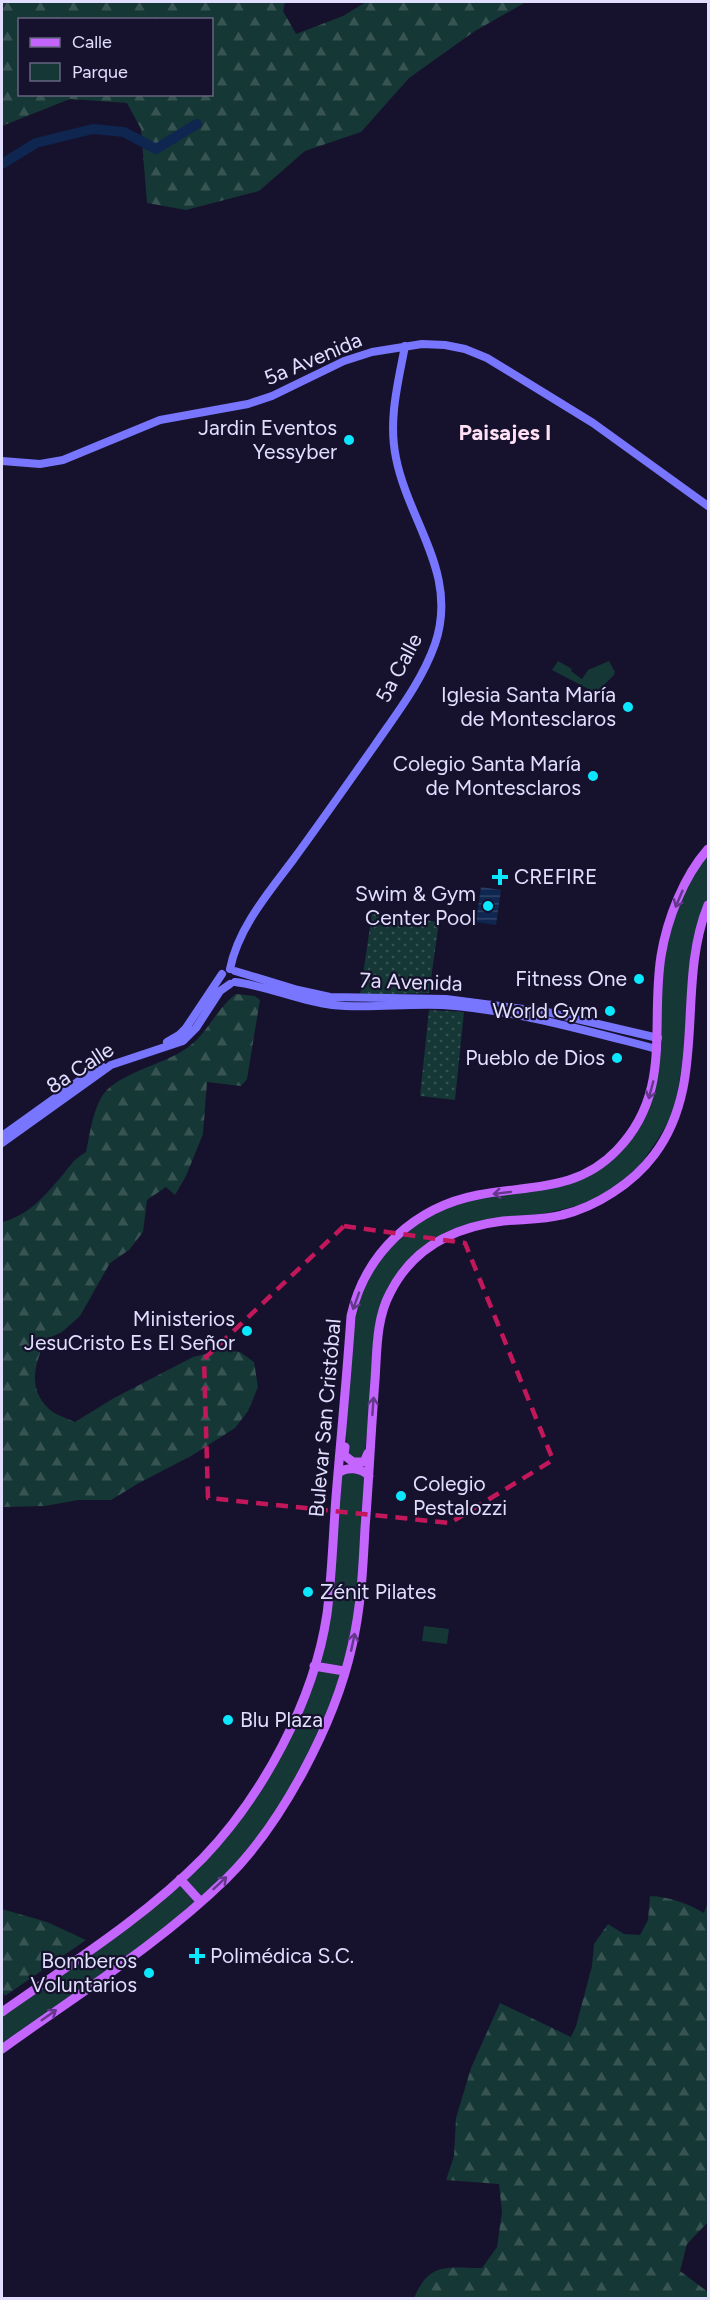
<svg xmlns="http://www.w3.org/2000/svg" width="710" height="2300" viewBox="0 0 710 2300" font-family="Figtree,sans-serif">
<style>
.grass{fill:url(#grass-dots)}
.forest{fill:url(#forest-firs);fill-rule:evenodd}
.green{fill:#153735}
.water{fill:url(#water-rules)}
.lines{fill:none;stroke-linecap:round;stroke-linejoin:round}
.river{stroke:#0e2650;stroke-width:10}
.secondary{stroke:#7875fe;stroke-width:8}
.primary{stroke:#c465fe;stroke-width:9}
.oneway{stroke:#64378b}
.marked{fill:none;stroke:#c2185b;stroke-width:4.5;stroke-dasharray:12 8;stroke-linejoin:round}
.poi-dot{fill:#0be7fe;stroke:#16122d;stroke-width:2}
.labels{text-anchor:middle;stroke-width:4.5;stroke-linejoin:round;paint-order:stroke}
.street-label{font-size:21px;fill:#e1deff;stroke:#16122d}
.poi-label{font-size:21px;fill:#e1deff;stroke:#16122d;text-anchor:end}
.neighbourhood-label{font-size:22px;font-weight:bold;fill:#ffe0f4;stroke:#16122d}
</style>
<defs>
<pattern id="grass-dots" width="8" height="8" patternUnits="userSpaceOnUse" patternTransform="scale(1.5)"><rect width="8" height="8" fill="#153735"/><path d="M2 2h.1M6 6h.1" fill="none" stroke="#375453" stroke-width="1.8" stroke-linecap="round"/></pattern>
<pattern id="forest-firs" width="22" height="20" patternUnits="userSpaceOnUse" patternTransform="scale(1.5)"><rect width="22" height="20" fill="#153735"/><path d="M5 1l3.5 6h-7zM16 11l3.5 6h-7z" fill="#375453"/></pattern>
<pattern id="water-rules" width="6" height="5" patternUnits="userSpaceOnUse" patternTransform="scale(1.5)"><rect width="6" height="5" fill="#0e2650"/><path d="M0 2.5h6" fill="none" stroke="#31456a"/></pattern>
</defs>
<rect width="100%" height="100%" fill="#16122d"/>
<path class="grass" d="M372 913 439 922 429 993 360 995Z
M429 1010 464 1012 455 1100 420 1096Z"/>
<path class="forest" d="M2 2H285L283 11 296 34 343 16 366 2H526L475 31 409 78 361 132 305 151 259 191 186 210 147 203 141 129 127 103 70 99 2 126ZM20 20H212V94H20Z
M236 994 255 996 260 1000 247 1079 241 1086 207 1082 203 1134 186 1176 175 1195 166 1187 147 1200 143 1232 129 1250 110 1263 80 1316 62 1332 45 1340C35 1365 27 1388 49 1409 55 1415 67 1418 75 1422L114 1398 193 1357 222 1350 240 1352 254 1362 258 1387 248 1411 235 1428 191 1456 139 1483 111 1500H78L45 1506 2 1507V1222C27 1216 44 1197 60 1178 70 1167 72 1160 86 1152 90 1134 92 1114 101 1098 115 1073 164 1065 187 1048 208 1033 216 1009 236 994Z
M650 1896C670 1897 687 1903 704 1913L708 1902V2222L687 2244 680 2271 708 2292V2298H414C430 2261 447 2268 482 2268L497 2247 502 2212 499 2184 446 2180 454 2156 456 2118 471 2068 500 2003 571 2037 576 2026 592 1966 594 1944 608 1924 624 1934 640 1935 648 1920Z
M2 1909 47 1922 86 1940 5 1996 2 1991Z"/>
<path class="green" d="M558 661 572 669 571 671 582 679 588 670 609 661 615 672 614 675 596 693 552 670Z
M708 853V901L692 946 682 1065 674 1112 658 1139 640 1165 613 1189 581 1205 542 1214 470 1224 453 1229 436 1238 386 1293 372 1377 365 1452 363 1457 354 1459 347 1452 345 1411 354 1316 360 1294 382 1255 427 1216 475 1198 549 1189 602 1165 647 1112 664 956 670 929 688 884Z
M345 1472H360L366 1477 356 1611 344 1669 317 1664 342 1474Z
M424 1626 449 1629 447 1644 422 1641Z
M315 1668 342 1672 318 1736 281 1803 242 1858 201 1898 183 1879 269 1775Z
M180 1882 198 1901 175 1921 2 2045V2015Z"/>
<path class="water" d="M481 887 501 890 496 925 476 922Z"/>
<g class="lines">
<path class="river" d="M2 164 36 143 93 129 124 132 156 149 197 124"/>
<path class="secondary" d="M2 461 40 464 63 460 160 420 248 404 272 396 344 361 372 352 422 344 445 345 465 349 487 358 510 372 593 423 708 506
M230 969C238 928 269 892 293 860 321 822 348 783 375 745 397 713 422 681 435 644 459 574 409 523 396 458 388 420 398 383 405 346
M235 971 298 990 330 997 446 999 547 1012 658 1038
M235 982C268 986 299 1001 332 1005 369 1009 406 1003 442 1005 515 1010 587 1031 657 1049
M167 1042 179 1035 186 1028 222 974
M2 1136 101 1065
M2 1143 111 1065 183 1041 196 1028 220 991 230 984"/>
<path class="primary" d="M345 1447 344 1455 353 1462H364L368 1453
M338 1473C348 1466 361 1468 369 1476
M314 1666 344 1671
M180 1879 200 1901
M2 2012C70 1964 144 1918 203 1858 263 1795 314 1701 327 1614 332 1575 333 1536 336 1497 341 1436 347 1376 351 1316 365 1253 415 1207 478 1195 529 1185 577 1192 617 1150 673 1092 650 1026 661 956 667 919 684 876 708 849
M2 2049C78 1994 158 1945 226 1879 282 1824 335 1723 352 1646 361 1608 363 1568 365 1528 369 1479 371 1430 375 1380 377 1352 376 1319 390 1293 413 1247 454 1227 503 1221 522 1219 543 1220 562 1215 596 1207 633 1183 654 1155 709 1083 675 986 708 905"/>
</g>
<defs><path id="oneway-shaft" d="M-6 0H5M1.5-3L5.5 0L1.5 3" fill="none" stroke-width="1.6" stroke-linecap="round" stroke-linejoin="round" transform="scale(1.5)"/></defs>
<g class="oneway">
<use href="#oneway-shaft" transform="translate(679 899) rotate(113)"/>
<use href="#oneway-shaft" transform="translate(651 1090) rotate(105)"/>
<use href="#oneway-shaft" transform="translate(502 1193) rotate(173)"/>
<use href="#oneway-shaft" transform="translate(356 1301) rotate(110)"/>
<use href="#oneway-shaft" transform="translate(373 1406) rotate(-86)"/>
<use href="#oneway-shaft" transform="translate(353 1642) rotate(-78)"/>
<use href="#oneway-shaft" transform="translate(220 1883) rotate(-43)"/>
<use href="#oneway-shaft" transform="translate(49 2015) rotate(-35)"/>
</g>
<path class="marked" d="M344 1226 465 1243 553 1460 450 1523 208 1498 204 1359Z"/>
<g class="poi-dot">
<circle cx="349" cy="440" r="6"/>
<circle cx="628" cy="707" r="6"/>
<circle cx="593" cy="776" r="6"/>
<path d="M497 868h6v6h6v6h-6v6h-6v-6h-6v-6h6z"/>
<circle cx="488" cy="906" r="6"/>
<circle cx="639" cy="979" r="6"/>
<circle cx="610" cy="1011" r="6"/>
<circle cx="617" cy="1058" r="6"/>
<circle cx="247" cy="1331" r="6"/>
<circle cx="401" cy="1496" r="6"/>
<circle cx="308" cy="1592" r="6"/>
<circle cx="228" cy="1720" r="6"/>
<path d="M194 1947h6v6h6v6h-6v6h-6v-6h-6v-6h6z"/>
<circle cx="149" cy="1973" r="6"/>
</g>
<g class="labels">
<g class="street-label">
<text transform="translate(313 359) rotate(-23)" y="7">5a Avenida</text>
<text transform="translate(399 668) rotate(-62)" y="7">5a Calle</text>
<text transform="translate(411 982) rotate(2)" y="7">7a Avenida</text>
<text transform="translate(80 1068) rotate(-33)" y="7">8a Calle</text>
<text transform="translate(325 1418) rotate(-85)" y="7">Bulevar San Cristóbal</text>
</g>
<g class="poi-label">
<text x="337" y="435">Jardin Eventos<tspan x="337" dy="24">Yessyber</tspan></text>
<text x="616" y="702">Iglesia Santa María<tspan x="616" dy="24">de Montesclaros</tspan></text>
<text x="581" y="771">Colegio Santa María<tspan x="581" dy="24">de Montesclaros</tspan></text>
<text x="514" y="884" text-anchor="start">CREFIRE</text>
<text x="476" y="901">Swim &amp; Gym<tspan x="476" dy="24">Center Pool</tspan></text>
<text x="627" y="986">Fitness One</text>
<text x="598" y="1018">World Gym</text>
<text x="605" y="1065">Pueblo de Dios</text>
<text x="235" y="1326">Ministerios<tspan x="235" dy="24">JesuCristo Es El Señor</tspan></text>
<text x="413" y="1491" text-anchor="start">Colegio<tspan x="413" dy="24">Pestalozzi</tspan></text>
<text x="320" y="1599" text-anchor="start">Zénit Pilates</text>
<text x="240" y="1727" text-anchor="start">Blu Plaza</text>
<text x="210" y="1963" text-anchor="start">Polimédica S.C.</text>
<text x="137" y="1968">Bomberos<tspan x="137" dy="24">Voluntarios</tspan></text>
</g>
<g class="neighbourhood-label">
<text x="505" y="440">Paisajes I</text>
</g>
</g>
<rect width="710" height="2300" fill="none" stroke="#e1deff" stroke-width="6"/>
<rect x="18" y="18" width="195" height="78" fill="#16122d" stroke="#676481" stroke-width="1.5"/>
<rect x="30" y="38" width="30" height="9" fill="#c465fe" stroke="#676481" stroke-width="1.5"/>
<text x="72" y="48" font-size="18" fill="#e1deff">Calle</text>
<rect x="30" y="63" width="30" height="18" fill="#153735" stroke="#676481" stroke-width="1.5"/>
<text x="72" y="78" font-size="18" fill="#e1deff">Parque</text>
</svg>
